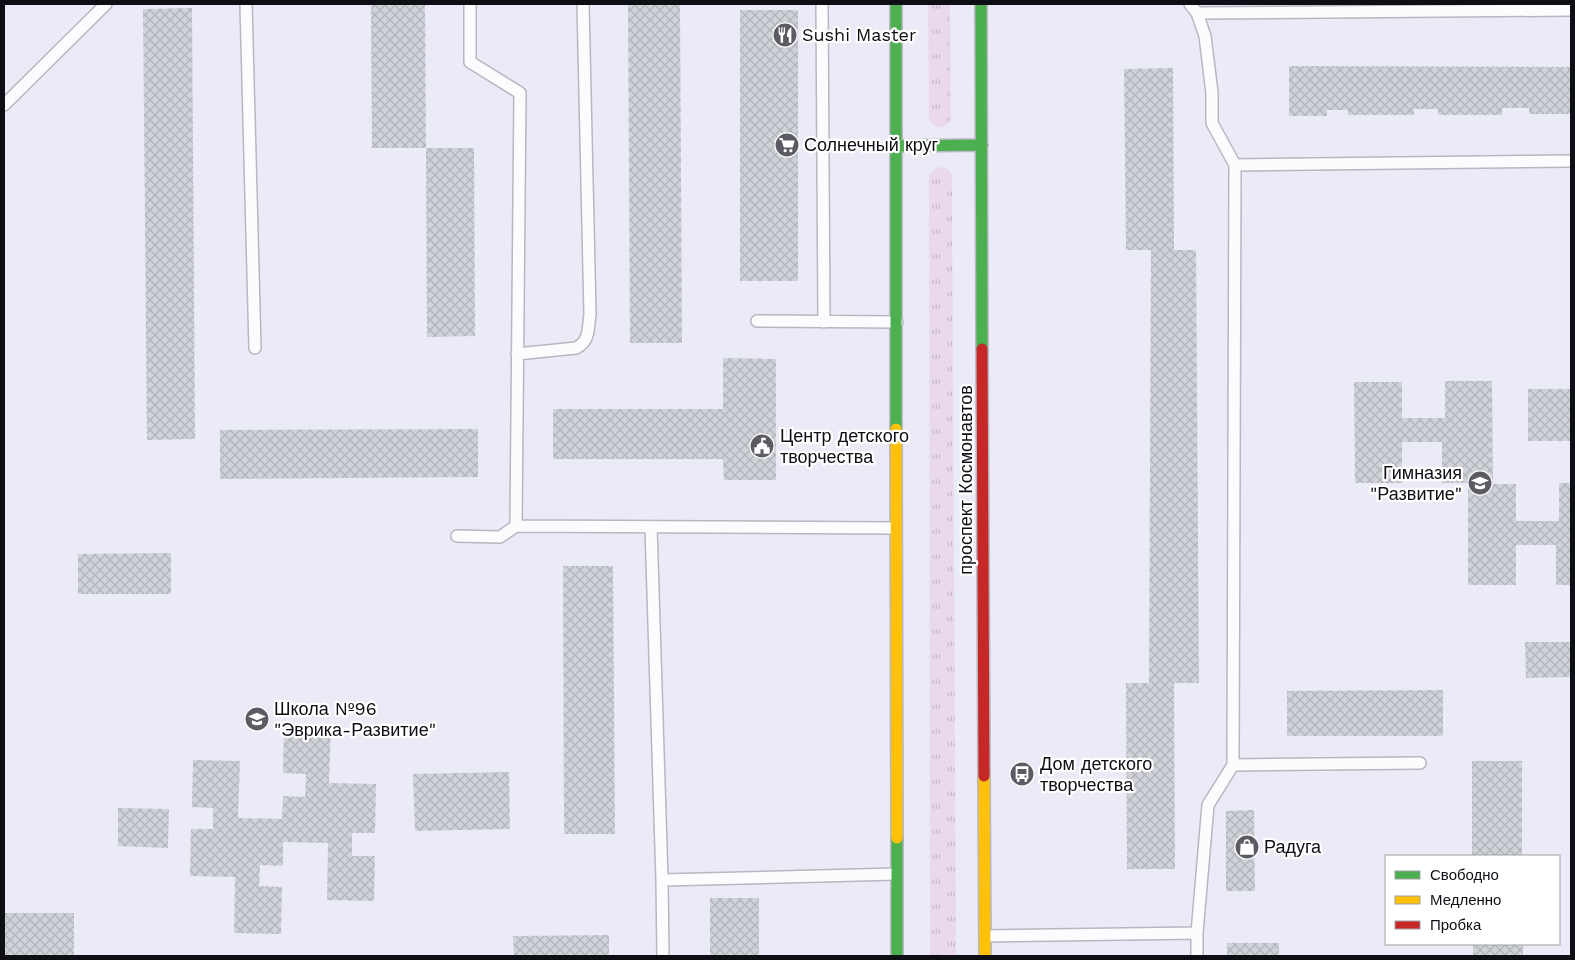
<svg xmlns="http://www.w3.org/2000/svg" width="1575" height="960" viewBox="0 0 1575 960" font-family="'Work Sans',sans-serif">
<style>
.grass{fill:url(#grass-tufts)}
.building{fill:url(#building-cross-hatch)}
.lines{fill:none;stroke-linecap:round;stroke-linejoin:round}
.lane-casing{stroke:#b6b7c0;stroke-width:14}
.fast-casing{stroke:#b6b7c0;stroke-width:14}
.slow-casing{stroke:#b6b7c0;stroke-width:14}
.jam-casing{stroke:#b6b7c0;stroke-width:14}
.lane{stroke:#fcfcfe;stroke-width:11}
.fast{stroke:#4caf50;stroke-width:11}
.slow{stroke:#ffc107;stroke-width:11}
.jam{stroke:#c62828;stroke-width:11}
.labels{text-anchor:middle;stroke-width:4.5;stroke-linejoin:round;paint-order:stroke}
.poi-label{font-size:18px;fill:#0e0e15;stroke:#fff;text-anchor:start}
.street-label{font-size:18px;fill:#0e0e15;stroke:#fff}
</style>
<defs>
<pattern id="grass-tufts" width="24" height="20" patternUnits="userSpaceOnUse" patternTransform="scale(1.25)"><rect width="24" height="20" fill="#ead9ed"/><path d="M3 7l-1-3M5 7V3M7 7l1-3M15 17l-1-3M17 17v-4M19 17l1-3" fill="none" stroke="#c8b9ca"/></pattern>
<pattern id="building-cross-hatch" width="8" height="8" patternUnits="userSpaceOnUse" patternTransform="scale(1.25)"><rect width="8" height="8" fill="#d0d2d9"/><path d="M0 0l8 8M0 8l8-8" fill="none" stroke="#b1b3b9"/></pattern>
</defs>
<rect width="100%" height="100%" fill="#ebebf7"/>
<path class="grass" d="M928 4H950L951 119C945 130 934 130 929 119Z
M938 167 946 168 952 174 956 956H930L929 174Z"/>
<path class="building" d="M371 4H425L426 148H372Z
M628 4H680L682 343H630Z
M192 8 195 439 147 440 143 9Z
M740 10H798V281H740Z
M1289 66 1571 67V114H1529V108H1502V115H1438V109H1414V115H1348V110H1327V116H1289Z
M1173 68 1174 250H1196L1199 683H1174L1175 869H1127L1126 683H1149L1151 250H1126L1124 69Z
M426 148H474L475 336 427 337Z
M723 358 776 359V480H724L723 459H553V409H723Z
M1445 381H1492L1493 484H1516V521H1559V483H1571V585H1556V545H1516V585H1468V483H1442V442H1402V483H1355L1354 382H1402V418H1445Z
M1528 389H1571V441H1528Z
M478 429V477L220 479V430Z
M171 553V594H78V554Z
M563 566H613L615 834H564Z
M1525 642H1571V677L1526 678Z
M1443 690V736H1287V691Z
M284 724 331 725 329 783 376 784 375 833H352V856H375L374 901 327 900 328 843 283 842V866L260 865 259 886 282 887 281 934 234 933 235 877 190 876 191 829H213V808L192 807 193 760 240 761 238 818 282 819 283 796 305 797 306 774 283 773Z
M1472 761H1522V856H1472Z
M509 772 510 829 415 831 413 774Z
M118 808 169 809 168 848 118 846Z
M1254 810 1255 891H1226V811Z
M710 898H759V956H710Z
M4 913H74V956H4Z
M609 935V956H514L513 936Z
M1227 943H1279V956H1227Z
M1473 944H1523V956H1473Z"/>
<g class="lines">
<defs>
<path id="lane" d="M246 4 255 348
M470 4V62L520 93 516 526 896 528
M822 4 824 322
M1190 4 1197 13 1205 36 1212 93V123L1235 165 1571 161
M1197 13 1571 10
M4 105 106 4
M757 321 897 322
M517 354 576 348C590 341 588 328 590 314L583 4
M651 527 662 880 896 874
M457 536 500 537 516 526
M1233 765 1420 763
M662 880 663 956
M985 936 1197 933 1208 805 1233 765 1235 165
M1197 956V933"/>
<path id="fast" d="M896 4V429
M981 4 982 349
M898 146 982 145
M897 838V956"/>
<path id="slow" d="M896 429 897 838
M984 776 985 956"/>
<path id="jam" d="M982 349 984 776"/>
</defs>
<use href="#lane" class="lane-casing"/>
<use href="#fast" class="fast-casing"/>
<use href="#slow" class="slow-casing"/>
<use href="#jam" class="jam-casing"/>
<use href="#lane" class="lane"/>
<use href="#fast" class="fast"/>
<use href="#slow" class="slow"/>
<use href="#jam" class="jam"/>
</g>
<defs>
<symbol id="restaurant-disc" viewBox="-11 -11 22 22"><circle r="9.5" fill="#5b5b64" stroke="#fff"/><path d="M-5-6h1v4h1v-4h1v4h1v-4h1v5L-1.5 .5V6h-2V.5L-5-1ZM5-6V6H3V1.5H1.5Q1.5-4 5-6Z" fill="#fff"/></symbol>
<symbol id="supermarket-disc" viewBox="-11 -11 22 22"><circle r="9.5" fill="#5b5b64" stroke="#fff"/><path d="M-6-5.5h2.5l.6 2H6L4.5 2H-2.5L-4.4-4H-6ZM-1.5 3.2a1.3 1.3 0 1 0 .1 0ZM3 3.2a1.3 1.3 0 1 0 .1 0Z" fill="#fff"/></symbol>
<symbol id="civic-disc" viewBox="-11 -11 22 22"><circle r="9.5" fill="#5b5b64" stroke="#fff"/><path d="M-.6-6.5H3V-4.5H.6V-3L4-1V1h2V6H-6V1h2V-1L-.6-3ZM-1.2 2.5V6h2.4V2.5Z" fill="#fff"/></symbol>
<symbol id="school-disc" viewBox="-11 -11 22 22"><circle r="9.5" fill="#5b5b64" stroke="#fff"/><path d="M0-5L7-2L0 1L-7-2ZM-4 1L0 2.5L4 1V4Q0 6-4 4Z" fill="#fff"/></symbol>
<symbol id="bus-disc" viewBox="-11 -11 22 22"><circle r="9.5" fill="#5b5b64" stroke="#fff"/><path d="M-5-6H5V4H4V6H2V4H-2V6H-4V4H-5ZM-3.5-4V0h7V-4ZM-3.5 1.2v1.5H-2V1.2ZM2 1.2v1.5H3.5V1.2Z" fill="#fff"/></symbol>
<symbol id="shop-disc" viewBox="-11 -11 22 22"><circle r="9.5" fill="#5b5b64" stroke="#fff"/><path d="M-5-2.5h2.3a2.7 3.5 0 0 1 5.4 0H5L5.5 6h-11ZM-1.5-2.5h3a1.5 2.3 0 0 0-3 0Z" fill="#fff"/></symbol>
</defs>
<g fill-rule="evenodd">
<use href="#restaurant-disc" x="771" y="21" width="28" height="28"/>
<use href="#supermarket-disc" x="773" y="131" width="28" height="28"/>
<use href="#civic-disc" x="748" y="432" width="28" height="28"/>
<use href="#school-disc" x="1466" y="469" width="28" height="28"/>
<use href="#school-disc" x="243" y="705" width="28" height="28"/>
<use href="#bus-disc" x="1008" y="760" width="28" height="28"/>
<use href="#shop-disc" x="1233" y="833" width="28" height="28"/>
</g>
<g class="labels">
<g class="poi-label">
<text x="802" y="41">Sushi Master</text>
<text x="804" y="151">Солнечный круг</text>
<text x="780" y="442">Центр детского<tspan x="780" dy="21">творчества</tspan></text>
<text x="1462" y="479" text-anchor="end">Гимназия<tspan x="1462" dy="21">"Развитие"</tspan></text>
<text x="274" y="715">Школа №96<tspan x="274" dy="21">"Эврика-Развитие"</tspan></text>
<text x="1040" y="770">Дом детского<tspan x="1040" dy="21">творчества</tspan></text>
<text x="1264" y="853">Радуга</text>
</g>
<g class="street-label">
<text transform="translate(966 480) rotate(-90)" y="6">проспект Космонавтов</text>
</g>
</g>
<rect width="1575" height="960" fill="none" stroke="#0e0e15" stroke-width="10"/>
<rect x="1385" y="855" width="175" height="90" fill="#ffffff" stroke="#9f9fa1"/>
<rect x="1395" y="871" width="25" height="8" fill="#4caf50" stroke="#9f9fa1"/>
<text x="1430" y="880" font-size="15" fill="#0e0e15">Свободно</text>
<rect x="1395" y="896" width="25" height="8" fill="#ffc107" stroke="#9f9fa1"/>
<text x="1430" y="905" font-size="15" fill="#0e0e15">Медленно</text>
<rect x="1395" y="921" width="25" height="8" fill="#c62828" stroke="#9f9fa1"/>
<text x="1430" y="930" font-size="15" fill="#0e0e15">Пробка</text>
</svg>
